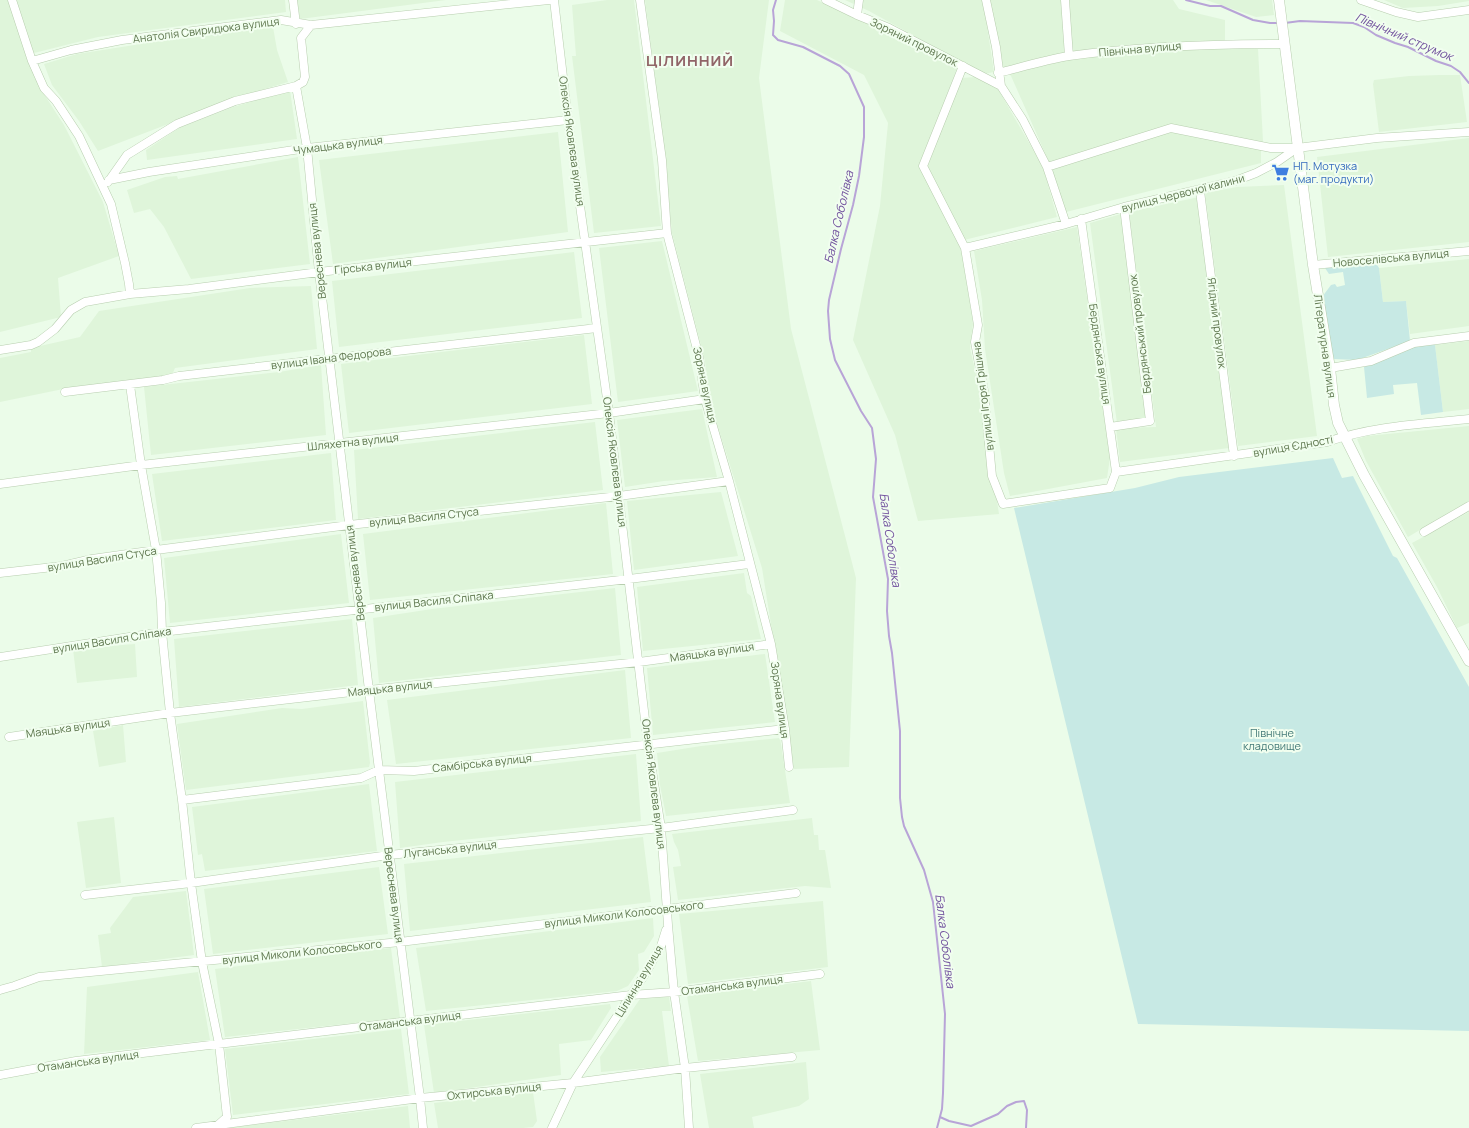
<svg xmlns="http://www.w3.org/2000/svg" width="1469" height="1128" viewBox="0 0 1469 1128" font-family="Manrope,sans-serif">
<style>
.residential{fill:#dff5da}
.green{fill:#c7e9e4}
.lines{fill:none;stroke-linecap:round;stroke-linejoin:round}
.stream{stroke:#b8a4d7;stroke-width:2}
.minor-casing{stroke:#b8ceaf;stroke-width:9}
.tertiary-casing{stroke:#b8ceaf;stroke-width:11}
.minor{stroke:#fff;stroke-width:8}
.tertiary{stroke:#fff;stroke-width:10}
.labels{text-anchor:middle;stroke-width:4;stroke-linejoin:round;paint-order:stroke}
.street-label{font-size:11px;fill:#5d764d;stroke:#f1feef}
.shop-label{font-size:11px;fill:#366cbe;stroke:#f1feef;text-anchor:start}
.park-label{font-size:11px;fill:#457b78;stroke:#f1feef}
.water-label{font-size:12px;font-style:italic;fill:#70509d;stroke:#f1feef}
.district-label{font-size:15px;font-weight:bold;letter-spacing:1px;fill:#916568;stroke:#f1feef}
</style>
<rect width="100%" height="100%" fill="#ebfce9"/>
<path class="residential" d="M0 0H285L286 12 98 37 26 55 40 88 64 125 103 202 119 256 58 278 61 317 0 332Z
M297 0H446L300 19Z
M607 0H634L661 226 594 233 572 56H576L572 5Z
M645 0H769L759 78 791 329 856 578 849 767 794 769 762 568 710 401 705 361 672 233 663 140Z
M785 0H817L865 22 912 42 957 68 920 168 961 248 973 323 970 348 981 397 999 514 918 521 895 435 853 340 880 206 888 123 864 75 780 31Z
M845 0H983L994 72 984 74 869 11Z
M990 0H1173L1179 9 1225 20V48L1258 49 1263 141 1261 149V163L1066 212 1049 162 1011 76 1002 66Z
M1206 0H1272L1274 15 1256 17Z
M1384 0H1469V1L1438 6 1403 8Z
M273 27 277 50 288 82 241 96 98 151 79 121 52 85 44 64 77 54 147 43Z
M1440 75H1460L1467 122 1379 132 1373 84 1374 80 1409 76Z
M976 77 998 89 1043 167 1057 217 964 240 927 168 961 78Z
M290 90 297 139 147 160 146 150 179 128 233 107Z
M558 132 568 232 333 264 319 160Z
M1469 138V242L1328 257 1317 157Z
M298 157 310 264 191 279 164 227 150 209 134 213 127 190 165 177 177 176 178 179Z
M1284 185 1317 436 1238 446 1205 193 1237 187Z
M1199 197 1229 448 1120 462 1116 428 1156 427 1129 212Z
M1121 214 1147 418 1117 423 1090 223Z
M1077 227 1110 458 1107 478 1010 496 1004 473 985 349 982 300 974 251Z
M662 241 698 391 618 402 599 248Z
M574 252 582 318 339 347 332 281Z
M1469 259V326L1410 334 1406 301 1383 302 1379 268Z
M311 286 317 349 175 368 172 375 68 388 0 402V358L31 352V348L80 337 99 311 250 288Z
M584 335 592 404 349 433 341 364Z
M1469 341V409L1443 412 1435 345Z
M321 365 326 435 151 455 144 387 279 372Z
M702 409 717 477 664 481 625 487 617 420Z
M595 422 603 490 358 519 354 450Z
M1469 426V501L1408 537 1366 461 1357 439 1367 436Z
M331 453 336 520 162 541 152 474Z
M721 492 738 556 634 570 627 501Z
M606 503 613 574 370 600 363 534Z
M1469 512V623L1457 628 1437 587 1412 543Z
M341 534 349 603 170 623 164 558Z
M744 573 747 593 751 596 761 639 643 651 637 587Z
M615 588 621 655 379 683 373 618 432 609Z
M352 619 358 685 179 707 174 639Z
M135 644 137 677 77 683 73 649Z
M765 654 775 722 653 735 647 668Z
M625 670 631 738 396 764 387 700Z
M363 701 370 763 369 767 186 790 177 724 282 708 302 709Z
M123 725 126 762 99 767 93 731Z
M780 738 790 803 666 816 660 785 657 753 701 746Z
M636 754 641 821 443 842 400 848 395 782Z
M369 784 377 851 205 871 202 854 198 855 192 807Z
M114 817 121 883 86 888 77 822Z
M812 818 814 835H818L819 850H825L831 888 805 886 678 900 673 867 681 866 678 850 674 842 672 834Z
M643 837 651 902 410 931 404 864Z
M379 867 388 934 213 954 204 889Z
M186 891 194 955 102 967 98 935 111 933 110 928 133 897Z
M823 901 828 967 688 984 679 914Z
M653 918 654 936 644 952 638 954 639 970 628 986 617 991 426 1011 416 948Z
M391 948 400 1018 225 1037 215 969Z
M198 972 210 1040 84 1054 87 987Z
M811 981 820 1050 698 1061 687 996Z
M669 997 671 1011H662L669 1066 601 1072 600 1057 640 999Z
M610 1004 611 1008 591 1040 559 1044 561 1075 434 1093 424 1025Z
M401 1029 409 1094 233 1115 225 1049Z
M806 1062 809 1099 799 1106 752 1117 754 1128H709L700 1074Z
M533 1092 537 1121 533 1127 523 1128H438L434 1103Z
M408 1106 410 1128H228L326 1116Z"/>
<path class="green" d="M1376 263 1379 268 1383 302 1406 301 1410 341 1357 360 1333 359 1322 297 1331 285 1335 284 1337 287 1345 285 1343 272 1329 274 1325 268Z
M1435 345 1443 412 1421 415 1417 383 1393 385 1394 394 1367 398 1364 367 1413 346Z
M1333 458 1342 478 1353 476 1393 556 1397 558 1469 687V1031L1138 1024 1014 508 1135 488 1179 477Z"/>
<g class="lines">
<path class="stream" d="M776 0 773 10 774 21 773 35 778 40 803 47 840 66 849 74 864 107V137L859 176 853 205 841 249 829 300 828 311 830 339 835 360 861 411 872 428 876 459 873 497 888 579 887 611 889 636 892 653 900 731V798L902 817 904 826 924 870 933 902 945 1014 943 1093 942 1109 937 1128
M1186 0 1210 6H1221L1253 20 1270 23H1278
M1285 23 1300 21 1353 23 1364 27 1376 35 1395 43 1408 47 1436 61 1451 66 1460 72 1469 83
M940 1117 949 1121 971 1126 998 1114 1007 1106 1016 1102 1024 1101 1027 1110 1026 1128"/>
<defs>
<path id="minor" d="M12 0 32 61 44 88 56 101 79 136 111 204 125 263 129 284 130 294
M293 0 296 24
M554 0 568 120 609 413 648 745 661 828 668 925 674 992 685 1068 689 1128
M640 0 662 160 667 233 699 357 705 399 729 481 771 644 785 729 789 767
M826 0 857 15 889 28 1001 86
M986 0 996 47 1001 86 1023 120 1047 167 1066 224
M1065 0 1069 56
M1361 0 1396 12 1418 17 1469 10
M857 15 859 0
M311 25 301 38 305 77 303 82 296 86 307 148 319 272 369 690 420 1098 423 1128
M32 61 71 50 122 40 281 20 311 25 549 0
M963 66 923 166 965 248 978 325 975 342 984 391 992 476 1003 504 1110 488 1116 472 1081 219
M998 73C1022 67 1045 60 1069 56 1140 46 1213 44 1285 44
M1047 167 1171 128 1271 148H1297
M109 180 149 172 307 148 568 120
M108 182 127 155 177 124 235 101 296 86
M1200 191 1234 456
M965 248 1066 224 1124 207 1235 181 1256 173 1277 162 1297 148 1377 138 1469 132
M1313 265 1469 251
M0 350 31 345 38 342 55 329 71 310 85 302 130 294 189 289 319 272 667 233
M1330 368 1371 361 1414 343 1469 336
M130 385 141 465 156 550 161 603 162 632 170 713 182 800 191 883 202 962 219 1044 227 1117 218 1125V1128
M65 392 163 380 179 376 597 328
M1110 427 1150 421 1124 207
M1116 472 1327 442C1372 426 1421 424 1469 419
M0 484 141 465 609 413 705 399
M1424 532 1469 506
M0 573 62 566 92 559 156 550 349 525 619 496 729 481
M0 657 162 632 629 579 749 564
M9 737 170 713 369 690 639 662 771 644
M182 800 361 778 379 770 414 771 785 729
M85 895 191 883 389 855 661 828 793 810
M0 990 14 986 39 977 400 942 796 893
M0 1075 76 1061 410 1021 631 995 674 992 820 974
M196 1128 420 1098 573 1083 685 1068 792 1057
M552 1128 573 1083 645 974 661 946 666 930"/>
<path id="tertiary" d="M1279 0 1313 265 1330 368 1334 405 1338 423 1364 475 1469 661"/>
</defs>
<use href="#minor" class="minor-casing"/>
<use href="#tertiary" class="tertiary-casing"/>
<use href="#minor" class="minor"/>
<use href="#tertiary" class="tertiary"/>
</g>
<defs>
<symbol id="supermarket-bare" viewBox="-9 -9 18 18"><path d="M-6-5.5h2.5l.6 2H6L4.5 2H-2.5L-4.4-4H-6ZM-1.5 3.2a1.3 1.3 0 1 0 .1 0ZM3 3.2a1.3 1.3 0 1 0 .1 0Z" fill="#3f7fe0" stroke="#f1feef" stroke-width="2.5" paint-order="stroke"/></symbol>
</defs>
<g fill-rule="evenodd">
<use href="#supermarket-bare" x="1268" y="160" width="25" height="25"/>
</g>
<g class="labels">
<g class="street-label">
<text transform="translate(206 30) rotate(-7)" y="4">Анатолія Свиридюка вулиця</text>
<text transform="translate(914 42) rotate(26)" y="4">Зоряний провулок</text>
<text transform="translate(1140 49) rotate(-5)" y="4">Північна вулиця</text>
<text transform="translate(572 141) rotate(82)" y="4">Олексія Яковлєва вулиця</text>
<text transform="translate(338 145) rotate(-7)" y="4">Чумацька вулиця</text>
<text transform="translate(1183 193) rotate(-14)" y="4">вулиця Червоної калини</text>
<text transform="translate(317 251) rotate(-96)" y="4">Вереснева вулиця</text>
<text transform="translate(1391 258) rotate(-5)" y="4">Новоселівська вулиця</text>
<text transform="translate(373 266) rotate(-6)" y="4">Гірська вулиця</text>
<text transform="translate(1217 323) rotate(83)" y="4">Ягідний провулок</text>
<text transform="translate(1140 334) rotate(-97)" y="4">Бердянський провулок</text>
<text transform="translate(1325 346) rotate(82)" y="4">Літературна вулиця</text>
<text transform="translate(1100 354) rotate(82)" y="4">Бердянська вулиця</text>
<text transform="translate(331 358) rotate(-7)" y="4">вулиця Івана Федорова</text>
<text transform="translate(705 385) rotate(78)" y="4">Зоряна вулиця</text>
<text transform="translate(983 396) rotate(-97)" y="4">вулиця Ігоря Грішина</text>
<text transform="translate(353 442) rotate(-6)" y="4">Шляхетна вулиця</text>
<text transform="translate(1293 446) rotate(-10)" y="4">вулиця Єдності</text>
<text transform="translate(615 462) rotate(83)" y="4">Олексія Яковлєва вулиця</text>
<text transform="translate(424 517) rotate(-6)" y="4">вулиця Василя Стуса</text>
<text transform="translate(102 559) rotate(-9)" y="4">вулиця Василя Стуса</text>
<text transform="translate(355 573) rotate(-97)" y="4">Вереснева вулиця</text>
<text transform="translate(434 601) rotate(-6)" y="4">вулиця Василя Сліпака</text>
<text transform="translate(112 640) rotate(-9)" y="4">вулиця Василя Сліпака</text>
<text transform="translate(712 652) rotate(-8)" y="4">Маяцька вулиця</text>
<text transform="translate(390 688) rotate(-6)" y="4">Маяцька вулиця</text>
<text transform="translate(780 700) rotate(82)" y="4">Зоряна вулиця</text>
<text transform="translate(68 728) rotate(-8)" y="4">Маяцька вулиця</text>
<text transform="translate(482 763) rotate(-6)" y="4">Самбірська вулиця</text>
<text transform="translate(654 784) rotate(83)" y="4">Олексія Яковлєва вулиця</text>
<text transform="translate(450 849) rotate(-6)" y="4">Луганська вулиця</text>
<text transform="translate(394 895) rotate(83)" y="4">Вереснева вулиця</text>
<text transform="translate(624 914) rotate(-7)" y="4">вулиця Миколи Колосовського</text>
<text transform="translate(302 952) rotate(-6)" y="4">вулиця Миколи Колосовського</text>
<text transform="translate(639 981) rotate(-59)" y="4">Цілинна вулиця</text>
<text transform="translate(732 985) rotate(-7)" y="4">Отаманська вулиця</text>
<text transform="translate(410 1021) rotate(-7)" y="4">Отаманська вулиця</text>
<text transform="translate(88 1061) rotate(-8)" y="4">Отаманська вулиця</text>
<text transform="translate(494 1091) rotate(-6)" y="4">Охтирська вулиця</text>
</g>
<g class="shop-label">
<text x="1293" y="170">НП. Мотузка<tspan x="1293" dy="13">(маг. продукти)</tspan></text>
</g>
<g class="park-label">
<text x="1272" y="737">Північне<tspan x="1272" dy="13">кладовище</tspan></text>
</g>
<g class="water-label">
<text transform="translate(1404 37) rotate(23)" y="4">Північний струмок</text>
<text transform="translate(839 217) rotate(-77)" y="4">Балка Соболівка</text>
<text transform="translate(890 540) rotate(82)" y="4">Балка Соболівка</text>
<text transform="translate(945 941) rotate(83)" y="4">Балка Соболівка</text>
</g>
<g class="district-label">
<text x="690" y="66">ЦІЛИННИЙ</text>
</g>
</g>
</svg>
